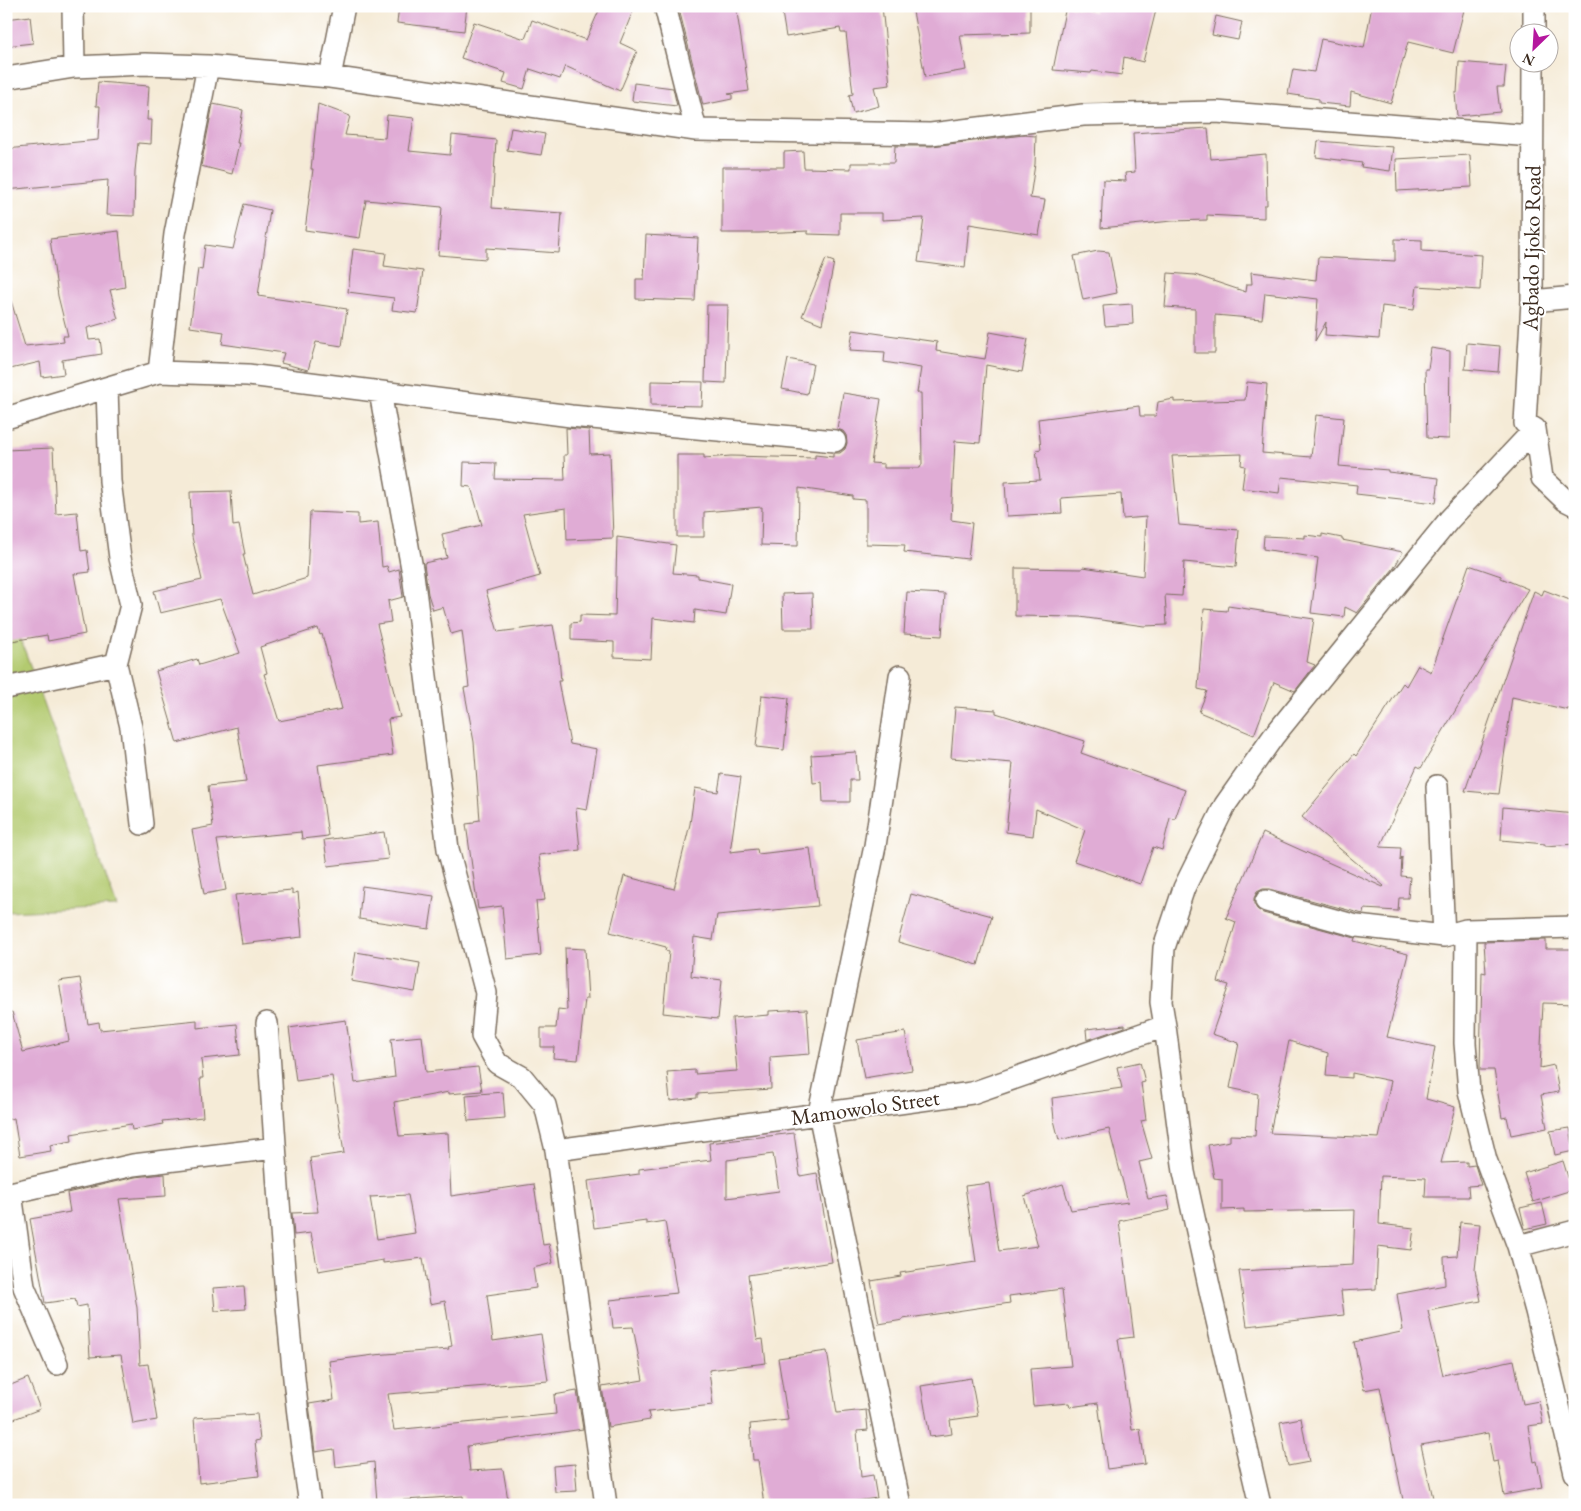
<svg xmlns="http://www.w3.org/2000/svg" width="1581" height="1511" viewBox="0 0 1581 1511" font-family="'EB Garamond',serif">
<style>
.green{fill:#b3ca6f;stroke:#777a46}
.building{fill:#e0acd5;fill-rule:evenodd}
.lines{fill:none;stroke-linecap:round;stroke-linejoin:round}
.minor-casing{stroke:#7c6e5f;stroke-width:24}
.minor{stroke:#fff;stroke-width:21}
.labels{text-anchor:middle;stroke-width:4;stroke-linejoin:round;paint-order:stroke}
.street-label{font-size:22px;fill:#3b2a1e;stroke:#fff}
</style>
<rect width="100%" height="100%" fill="#fff"/>
<filter id="ink" filterUnits="userSpaceOnUse"><feTurbulence type="fractalNoise" baseFrequency=".02" numOctaves="2"/><feDisplacementMap in="SourceGraphic" scale="10" xChannelSelector="R" yChannelSelector="G"/><feConvolveMatrix kernelMatrix="1 2 1 2 8 2 1 2 1" color-interpolation-filters="sRGB"/></filter>
<filter id="wash" filterUnits="userSpaceOnUse"><feTurbulence type="fractalNoise" baseFrequency=".0096" numOctaves="4" result="noise"/><feDisplacementMap in="SourceGraphic" scale="20" xChannelSelector="R" yChannelSelector="G"/><feGaussianBlur stdDeviation="1.12" result="paint"/><feColorMatrix in="noise" values="0 0 0 0 0 0 0 0 0 0 0 0 0 0 0 0 0 1.4 0 .05"/><feComposite in="paint" operator="in"/></filter>
<g filter="url(#wash)">
<rect width="100%" height="100%" fill="#f5ebd7"/>
<path class="green" d="M12 615 117 907 6 912V617Z"/>
<g id="blocks">
<path class="building" d="M399 6H467L464 31 397 23Z
M601 6H635L620 43 637 51 620 91 565 66 560 79 530 69 524 89 503 83 506 73 461 58 474 22 525 39 532 20 586 40Z
M695 6H736L749 91 728 94 732 95V99L703 105 679 9Z
M781 6H882L890 85 874 87 879 106 853 113 849 95 853 94 846 33H841L840 28 786 37Z
M912 6H1030V33L960 35 966 70 925 77Z
M1066 6 1095 12V6H1157L1143 62 1124 57 1122 75 1092 71 1091 73 1053 70Z
M1372 6H1465L1453 53 1408 42 1391 103 1351 92 1350 106 1319 103V99L1288 94 1293 69 1314 72 1321 39 1364 48Z
M30 16 33 43 6 46V19Z
M1216 16 1242 22 1238 40 1212 35Z
M1459 62 1506 66 1504 87H1497L1500 112 1457 116 1455 93H1457Z
M98 82 149 86 147 120H152L151 144 138 143 135 171 134 216 106 215 108 180 6 190V149L98 140 100 106H96Z
M634 83 673 88 677 106 632 101Z
M213 104 243 110 237 143H239L232 174 201 166Z
M318 104 350 116 345 135 385 138 387 115 414 118 409 151 450 155 452 135 496 140 492 208 562 213 559 253 486 248V259L438 255 442 207 366 200 360 238 305 230 313 169H311Z
M511 128 545 134 541 155 507 150Z
M1208 128 1211 159 1266 154 1267 205H1264V218L1207 215V220L1172 221 1101 228 1103 180 1126 181 1125 173 1135 172 1133 133Z
M1024 135 1036 136 1035 164 1030 198 1045 200 1039 235 969 224 965 268 918 262 924 218 882 220V213H840V235L808 234V231L759 233H722V167H784V152L803 151 804 168 851 169V163H894L895 146H932Z
M1318 141 1393 147 1390 171 1361 167 1362 163 1316 157Z
M1470 155 1472 187 1397 191 1396 159Z
M244 204 270 210 258 296 347 309 342 346 316 342 308 370 281 363 284 353 222 344 224 332 190 327 198 269 202 270 205 245 233 249Z
M119 231 125 287 110 290 118 319 87 328 89 340 100 339 102 354 62 360 64 374 42 377 40 362 6 370V302L11 301 25 346 64 342 63 336H68L58 296 50 239Z
M646 235 698 238 695 301 636 299V279H644Z
M1395 239 1422 240V251L1482 255 1480 290 1417 286 1414 310 1382 306 1379 339 1325 335 1326 322 1315 341 1318 299 1265 293 1262 319 1215 315V353H1195V309L1165 307 1168 273 1195 275 1246 292 1247 284H1252L1251 272 1316 280 1318 257 1395 261Z
M353 249 386 253 384 266 423 271 417 313 392 310 394 298 348 292Z
M1098 251 1109 252 1117 293 1083 300 1074 256Z
M826 259 834 262 822 324 802 316Z
M1132 304 1133 324 1105 326 1103 306Z
M707 305H728L726 383 705 382Z
M853 330 937 342 936 351 985 359 990 332 1028 339 1022 372 986 365 980 443 955 441 951 520 972 523 968 559 904 552 905 545 866 544V500L853 499V496L799 488 798 546 761 545 762 507 704 512V537H677V455H704V458L731 456 815 458V455L833 457V453H840L845 449 847 443 846 435 843 431 837 429 843 393 881 399 871 463 884 464V468H920L922 464 921 393H917L921 368 884 362 885 352 850 350Z
M1467 343 1500 346 1498 372 1465 369Z
M1431 348 1450 351 1449 439 1427 438 1425 369H1428Z
M788 359 813 364 807 394 782 389Z
M651 381 703 382 702 406 651 405Z
M1247 382 1267 384 1262 453 1311 457 1316 415 1344 418 1339 466 1388 470V472L1439 478 1436 503 1356 494 1357 485 1281 477 1279 493 1242 488 1245 466 1241 465 1242 454 1172 456 1179 525 1239 530 1236 567 1184 562 1182 596 1165 595 1167 625 1144 626 1080 617 1015 616V568L1082 569 1083 567 1143 576 1146 517 1123 519 1121 494 1061 498 1062 513 1007 516 1005 482 1040 480 1036 450 1041 449 1038 419 1139 406 1140 416H1156L1158 402 1174 399V402L1245 400Z
M566 428 589 430 590 454 610 453 613 538 567 540 566 508 523 514 540 576 486 591 498 632 553 625 559 657 561 681H558L570 744 597 749 587 810 576 808 580 850 539 855 545 900 536 901 541 955 507 959 502 906 478 909 466 824 474 823V821L480 820 474 742 464 688 469 687 462 631 451 634 443 607 433 610 428 594 424 563 447 558 442 534 482 525 471 487 463 486 464 462 496 463 495 479 565 480 564 455H567Z
M53 448 56 514 77 512 81 551 87 550 90 572 74 574 85 634 48 641 47 635 6 642V450Z
M231 491 233 526 239 525 245 554H243L253 595 307 578 310 512 358 514V524L378 522 382 567 387 566 389 572 399 569 403 597 388 601 391 622 377 624 400 717 388 719 393 755 318 765 328 836 302 839 301 832 217 840 226 890 204 894 192 830 213 826 208 786 246 782 237 727 177 743 156 671 197 659 199 665 240 653 220 599 160 613 154 591 202 580 192 537 190 492ZM318 628 320 635 322 634 342 709 279 721 264 674 267 673 260 647Z
M1322 534 1342 538V540L1403 552 1394 568 1357 613 1345 607 1344 617 1311 613 1318 558 1263 549 1264 536 1305 538V535L1322 537Z
M617 537 676 545 673 573 698 575V578L731 584 726 615 695 610 694 623 653 618 651 659 614 657V642L571 640V623L580 622V615L615 616Z
M1469 565 1501 576V578L1528 589 1421 768 1417 766 1380 847 1401 848 1400 861 1402 857 1401 876 1410 877 1408 898H1399L1398 911 1364 909 1363 914 1269 889H1263L1257 892 1254 898V904L1257 909 1263 913 1355 938 1354 941 1408 954 1387 1037 1435 1047 1426 1099 1455 1107 1441 1163 1467 1162V1166L1475 1165 1481 1185 1468 1186 1469 1197H1425L1426 1178 1381 1176 1379 1224 1414 1228 1411 1250 1378 1246 1376 1289 1341 1291 1344 1315 1247 1326 1239 1271 1353 1265 1355 1210 1244 1212V1209L1222 1210V1179L1214 1178 1208 1145 1230 1141V1135L1255 1136 1258 1094 1230 1088 1239 1043 1212 1034 1229 985 1218 982 1236 922 1226 918 1263 833 1383 887 1384 886 1302 817 1354 754 1356 756 1403 683 1406 686 1418 665 1431 672ZM1289 1041 1328 1053 1326 1076 1352 1078V1073L1391 1081 1379 1138 1270 1133Z
M1544 590 1575 602V671L1568 710 1512 697 1499 794 1465 791 1534 591 1542 595Z
M907 592 945 594 942 636 904 634Z
M812 593 813 629H783L782 594Z
M1228 606 1314 619 1307 662 1315 665 1295 691 1274 682 1254 735 1199 712 1207 691 1198 689V688L1204 609 1227 611Z
M762 695 789 698 784 750 756 747Z
M955 707 996 710V713L1085 741 1081 753 1185 790 1175 819 1170 818 1162 850 1153 847 1140 884 1074 861 1085 830 1036 809 1033 836 1006 832 1013 763 951 758Z
M856 752 858 780H850V802H823L822 782 813 783 811 755Z
M721 774 741 777 730 852 757 849 758 854 810 848 818 906 717 915 713 940 694 937 691 976 722 980 718 1019 663 1013 669 952 665 950 666 947 610 932 624 876 674 889 690 824 695 788 718 792Z
M1503 807 1575 814V844L1545 846V844L1501 840Z
M384 832 388 859 328 866 324 840Z
M362 886 434 896 429 929 359 919Z
M292 890V894L298 892 302 937 242 944 235 895Z
M911 894 992 916 978 965 898 942Z
M1546 940V949H1575V1004L1543 1003 1540 1068 1554 1065 1559 1092 1541 1095 1547 1128 1511 1135 1507 1117 1502 1118 1494 1070H1480L1482 972 1486 973 1484 942Z
M565 948 585 949 588 999H585L578 1060 553 1058 554 1047H541V1028H556L558 1009 567 1010Z
M356 952 420 963 415 992 351 981Z
M80 978 88 1024 99 1022 100 1030 197 1020V1028L237 1024 240 1055 201 1059 203 1078H200L203 1117 162 1121 163 1124 132 1130 131 1124 71 1134 72 1141 50 1145 51 1151 20 1156 14 1118 6 1120V1013L12 1012 23 1052 69 1041 59 981Z
M807 1009 810 1054 770 1057 771 1089 697 1094V1098L670 1101 667 1072 695 1070V1074L737 1071 732 1018 769 1015V1011Z
M346 1020 355 1083 395 1077 391 1039 422 1036 426 1072 478 1067 482 1091 449 1094V1092L394 1102 399 1136 448 1133 451 1196 534 1184 543 1245 549 1244 553 1263 533 1268 536 1288 487 1295 493 1341 541 1334 548 1381 388 1394 394 1430 556 1414 554 1395 577 1391 583 1429 467 1446 470 1471 503 1469 508 1500 474 1505H464L463 1496 377 1502 374 1462 336 1467 334 1449 315 1452 309 1404 334 1400 329 1361 374 1355 449 1349 448 1347 452 1346 445 1301 430 1304 423 1258 383 1263V1260L318 1271 311 1233 294 1235 292 1213 318 1212 310 1158 344 1153 332 1076 296 1081 289 1028ZM408 1195 415 1233 377 1239 370 1197Z
M1125 1025V1027L1087 1040 1086 1029Z
M905 1032 912 1070 864 1078 857 1040Z
M1140 1062 1145 1082 1141 1083 1146 1120 1141 1121 1152 1159 1139 1162 1148 1199 1167 1196 1170 1210 1119 1221 1134 1337 1118 1339 1132 1430 1140 1429 1145 1464 1107 1469 1098 1403 1070 1407 1069 1403 1033 1406 1030 1369 1071 1366 1062 1289 1009 1296 1010 1303 903 1319V1320L879 1324 871 1281 901 1276 900 1273 976 1262 965 1186 989 1183 999 1251 1038 1246 1024 1196 1063 1184 1071 1210 1128 1202 1109 1129 1059 1140 1054 1120 1052 1098 1122 1088 1117 1067Z
M503 1092 505 1118 468 1121 466 1095Z
M1570 1128 1574 1151 1555 1155 1550 1131Z
M794 1133 800 1176 817 1173 832 1262 748 1275 757 1340 763 1339 766 1363 709 1370 713 1405 648 1412 650 1420 608 1427 602 1387 643 1380 633 1327 613 1328 610 1300 677 1293 665 1221 646 1224V1221L594 1228 588 1181 639 1174V1169L711 1160 709 1143ZM773 1154 779 1191 727 1198V1160Z
M1563 1161 1572 1190 1533 1202 1524 1173Z
M165 1174 166 1196 119 1199 137 1308 140 1365 148 1364 157 1420 133 1424 121 1355 90 1357 87 1305 77 1307 75 1299 45 1303 30 1219 70 1212 67 1193 135 1177Z
M1542 1203 1547 1224 1525 1229 1520 1208Z
M1460 1222 1480 1224 1475 1270 1481 1301 1428 1311 1443 1375 1514 1360 1523 1404 1539 1401 1543 1424 1528 1426 1534 1462 1537 1461 1542 1488 1504 1495 1498 1461 1493 1462 1488 1433 1421 1445 1433 1498 1404 1505 1380 1387 1364 1390 1354 1342 1401 1332 1400 1331 1403 1330 1397 1294 1445 1285 1444 1257 1457 1256Z
M244 1286 246 1309 215 1311 213 1288Z
M827 1351 837 1413 866 1410 868 1430 857 1431 861 1477 873 1475 877 1498 830 1505H764L758 1460H753L750 1424 788 1420 778 1358Z
M28 1378 40 1409 6 1422V1387Z
M971 1378 978 1416 950 1420 952 1434 930 1437 921 1386Z
M257 1414 260 1440 255 1441 259 1476 199 1483 194 1418Z
M1301 1418 1309 1462 1288 1466 1280 1422Z
M575 1464 577 1491 555 1492 553 1466Z"/>
</g>
</g>
<g filter="url(#ink)">
<use href="#blocks" fill-opacity="0" stroke="#7c6e5f" stroke-width="1"/>
<g class="lines">
<defs>
<path id="minor" d="M73 6 74 67
M665 6 696 130
M1534 32V6
M1533 62 1532 301 1525 423 1535 429
M330 77 344 6
M6 78 74 67 145 64 208 66 330 77 696 130 931 134 1083 115 1216 112 1532 136
M1532 301 1575 297
M159 372 175 234 208 66
M107 388 110 481 120 558 131 605 116 664 131 727 142 824
M380 392 413 574 448 849 486 993 482 1036 497 1063 522 1077 545 1105 556 1150 606 1505
M6 418 159 372 248 375 571 416 835 441
M1535 429 1542 478 1565 500 1575 505
M6 688 116 664
M1437 786 1444 936
M1266 901 1357 926 1444 936 1466 930 1575 927
M1466 930 1465 1043 1469 1091 1486 1160 1518 1246 1536 1311 1575 1473
M267 1023C278 1184 286 1346 310 1505
M556 1150 972 1093 1165 1026
M11 1193 24 1287 57 1364
M6 1194 133 1165 275 1148
M1518 1246 1575 1231
M900 1505 819 1113 875 846 900 676
M1260 1505 1211 1295 1184 1172 1165 1026 1161 1002 1164 948 1184 888 1225 805 1273 737 1449 520 1535 429"/>
</defs>
<use href="#minor" class="minor-casing"/>
<use href="#minor" class="minor"/>
</g>
</g>
<g class="labels">
<g class="street-label">
<text transform="translate(1531 248) rotate(-89)" y="8">Agbado Ijoko Road</text>
<text transform="translate(865 1107) rotate(-8)" y="8">Mamowolo Street</text>
</g>
</g>
<rect width="1581" height="1511" fill="none" stroke="#fff" stroke-width="25"/>
<g transform="translate(1534 48) rotate(205)"><circle r="24" fill="#ffffff" stroke="#b1aaa5"/>
<path d="M0-4L9 19L0 12L-9 19Z" fill="#b5179e"/>
<text y="-8" font-size="14" font-weight="bold" text-anchor="middle" fill="#3b2a1e">N</text>
</g>
</svg>
